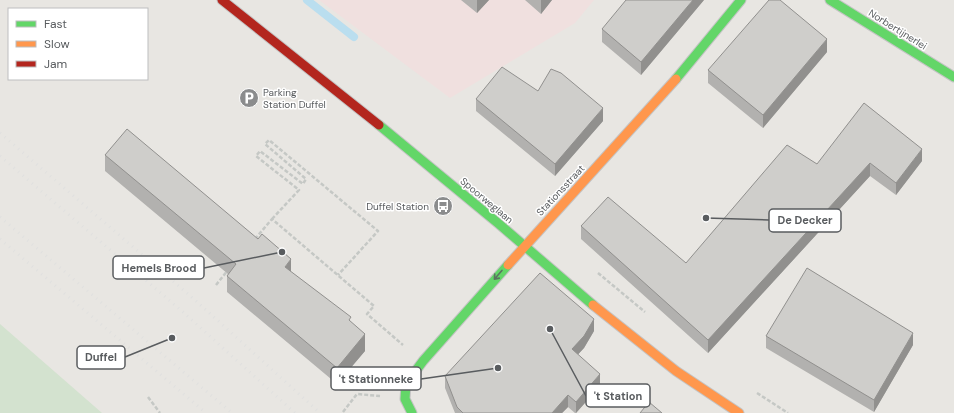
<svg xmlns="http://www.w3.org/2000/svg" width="954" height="413" viewBox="0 0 954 413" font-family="'DM Sans',sans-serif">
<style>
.medical{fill:#f0e0df}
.green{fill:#d3e2cf}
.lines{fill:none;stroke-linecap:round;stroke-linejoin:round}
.stream{stroke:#badeef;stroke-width:8}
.fast-casing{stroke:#c4c4c4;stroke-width:11}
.slow-casing{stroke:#c4c4c4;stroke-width:11}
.jam-casing{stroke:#c4c4c4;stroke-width:11}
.path{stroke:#c5c8c5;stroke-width:2.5;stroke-dasharray:4 2;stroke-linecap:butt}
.fast{stroke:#63d668;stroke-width:9}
.slow{stroke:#ff974d;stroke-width:9}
.jam{stroke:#b3261e;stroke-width:9}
.rail{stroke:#e0e0df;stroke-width:3;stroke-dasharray:1 5;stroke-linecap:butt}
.wall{fill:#b2b1af}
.shaded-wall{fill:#91908e}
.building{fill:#cfcecb;stroke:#91908e}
.oneway{stroke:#5b7461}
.labels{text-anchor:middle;stroke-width:3;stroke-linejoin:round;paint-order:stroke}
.street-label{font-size:10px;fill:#595c5f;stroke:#fff}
.poi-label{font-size:10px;fill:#595c5f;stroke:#fff;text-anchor:start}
.leader{fill:none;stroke:#595c5f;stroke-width:1.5}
.callout-dot{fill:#595c5f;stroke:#fff;stroke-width:1.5}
.callout{fill:#fff;stroke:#595c5f;stroke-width:1.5}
.callout-label{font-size:11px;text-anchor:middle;font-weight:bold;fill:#595c5f}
</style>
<rect width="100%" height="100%" fill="#e8e6e2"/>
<path class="medical" d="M319 0H594L575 23 450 98Z"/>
<path class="green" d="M0 324 102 413H0Z"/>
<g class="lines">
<path class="stream" d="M307 0 354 37"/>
<defs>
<path id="fast" d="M830 0 954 77
M676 79 741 0
M379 125 499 224 593 305
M412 413 405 399 406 384 423 361 508 265"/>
<path id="slow" d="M508 265 676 79
M593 305 676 371 739 413"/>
<path id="jam" d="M222 0 379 125"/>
</defs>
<use href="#fast" class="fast-casing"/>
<use href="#slow" class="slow-casing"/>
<use href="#jam" class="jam-casing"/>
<path class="path" d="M272 219 299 190 256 156 260 151 303 184 306 179 265 144 269 140 378 231 338 275
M255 239 272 219 374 306 367 314 403 345
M598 273 645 312
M216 285 228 270
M757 393 788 413
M148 397 160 413
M343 412 357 394 380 396"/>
<use href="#fast" class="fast"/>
<use href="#slow" class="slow"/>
<use href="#jam" class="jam"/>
<path class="rail" d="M0 133 195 300 320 413
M0 156 183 312 295 413
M0 217 232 413
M0 239 206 413"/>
</g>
<path class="wall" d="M461 0H489L477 13Z
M525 0H552L541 14Z
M704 0 641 75 602 42V29Z
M827 52 763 128 708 83V70Z
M538 91 603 121 555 176 476 111V99Z
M105 155 291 272 351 322 365 351 337 384 227 292V276L228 274 105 171Z
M922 161 896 195 870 176 708 353 581 239V226L686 263 817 164Z
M594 331 584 348 578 354 600 386 576 413H575L568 407 562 413H455L445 388V376Z
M766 336 913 345 874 412 766 348Z"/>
<path class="shaded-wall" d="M477 0H489L477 13Z
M541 0H552L541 14Z
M693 0H704L641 75V62Z
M827 39V52L763 128V115Z
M603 108V121L555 176V164Z
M922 149V161L896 195V183Z
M870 163V176L708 353V340Z
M291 259V275L285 267Z
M594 319V331L584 348 572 361V349Z
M913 333V345L874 412V400Z
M365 334V351L337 384V368Z
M600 374V386L576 413V402Z
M568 395V407L562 413H552Z"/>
<path class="building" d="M626 0H693L641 62 602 29Z
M769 0H780L827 39 763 115 708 70Z
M502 67 538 91 551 69 561 73 603 108 555 164 476 99Z
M864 103 922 149 896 183 870 163 708 340 581 226 608 197 686 263 787 145 817 164Z
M127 129 258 239 262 234 291 259 285 267 351 317 349 320 365 334 337 368 227 276 236 264 105 155Z
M807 268 913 333 874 400 766 336Z
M540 273 594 319 584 336 572 349 600 374 576 402 568 395 552 413H463L457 407 445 376Z
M649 402 662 413H640Z"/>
<defs><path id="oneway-shaft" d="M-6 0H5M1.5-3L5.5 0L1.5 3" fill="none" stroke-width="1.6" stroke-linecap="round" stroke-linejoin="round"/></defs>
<use class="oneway" href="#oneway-shaft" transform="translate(498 275) rotate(131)"/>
<defs>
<symbol id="parking-disc" viewBox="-11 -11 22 22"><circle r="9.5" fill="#8b8c8d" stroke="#fff"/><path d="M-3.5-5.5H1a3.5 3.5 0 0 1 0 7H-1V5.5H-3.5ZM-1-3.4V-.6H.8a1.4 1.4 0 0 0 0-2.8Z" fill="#fff"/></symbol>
<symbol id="bus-disc" viewBox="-11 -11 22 22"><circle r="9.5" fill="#8b8c8d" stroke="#fff"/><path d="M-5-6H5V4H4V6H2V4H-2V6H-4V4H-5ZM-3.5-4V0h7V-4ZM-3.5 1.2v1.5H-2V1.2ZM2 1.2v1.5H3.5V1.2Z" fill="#fff"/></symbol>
</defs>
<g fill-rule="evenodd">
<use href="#parking-disc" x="238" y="87" width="22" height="22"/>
<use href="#bus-disc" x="432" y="195" width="22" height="22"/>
</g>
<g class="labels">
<g class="street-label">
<text transform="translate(898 29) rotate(32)" y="4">Norbertijnerlei</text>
<text transform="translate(560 190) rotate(-47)" y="4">Stationsstraat</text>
<text transform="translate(487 200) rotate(40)" y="4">Spoorweglaan</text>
</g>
<g class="poi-label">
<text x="263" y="96">Parking<tspan x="263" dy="12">Station Duffel</tspan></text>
<text x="429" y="210" text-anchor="end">Duffel Station</text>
</g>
</g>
<path class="leader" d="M706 218L769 220M282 252L204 268M172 338L125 357M498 368L421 379M550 329L586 396"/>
<g class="callout-dot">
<circle cx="706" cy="218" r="4"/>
<circle cx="282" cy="252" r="4"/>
<circle cx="172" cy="338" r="4"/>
<circle cx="498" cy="368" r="4"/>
<circle cx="550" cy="329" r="4"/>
</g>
<g class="callout">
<rect x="769" y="209" width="72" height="23" rx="4"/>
<rect x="113" y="256" width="91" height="23" rx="4"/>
<rect x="77" y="346" width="48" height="23" rx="4"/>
<rect x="331" y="367" width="90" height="23" rx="4"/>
<rect x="586" y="384" width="64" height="23" rx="4"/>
</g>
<g class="callout-label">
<text x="805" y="224">De Decker</text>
<text x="159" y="272">Hemels Brood</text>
<text x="101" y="361">Duffel</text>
<text x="376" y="383">'t Stationneke</text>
<text x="618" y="400">'t Station</text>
</g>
<rect x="8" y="8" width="140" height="72" fill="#ffffff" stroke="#bdbebf"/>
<rect x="16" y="21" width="20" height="6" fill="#63d668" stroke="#bdbebf"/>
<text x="44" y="28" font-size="12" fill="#595c5f">Fast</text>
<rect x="16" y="41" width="20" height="6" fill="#ff974d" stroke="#bdbebf"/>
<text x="44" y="48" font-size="12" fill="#595c5f">Slow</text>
<rect x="16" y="61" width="20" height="6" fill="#b3261e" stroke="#bdbebf"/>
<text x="44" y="68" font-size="12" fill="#595c5f">Jam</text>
</svg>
